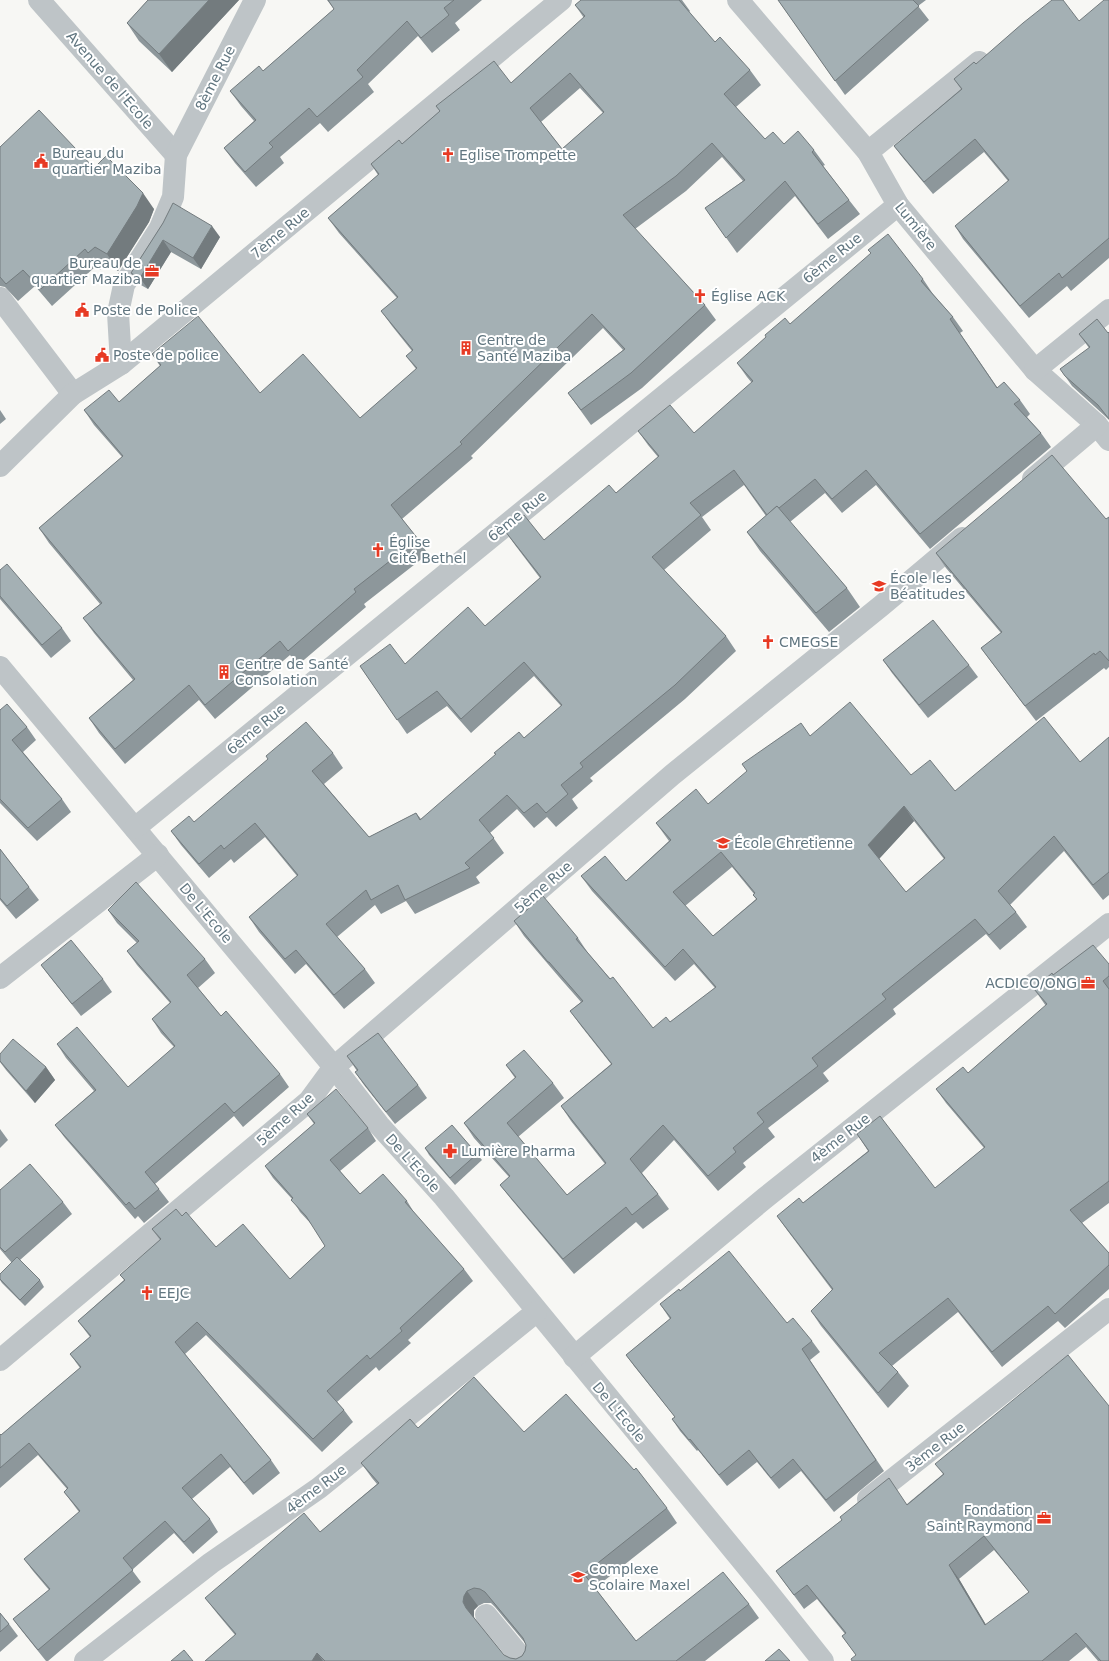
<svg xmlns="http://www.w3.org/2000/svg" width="1109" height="1661" viewBox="0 0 1109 1661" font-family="'DejaVu Sans',sans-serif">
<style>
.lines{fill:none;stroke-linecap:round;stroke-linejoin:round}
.minor{stroke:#bec4c7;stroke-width:22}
.wall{fill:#8d979b;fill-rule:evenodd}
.shaded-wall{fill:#737b7e}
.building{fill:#a4b0b4;stroke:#737b7e;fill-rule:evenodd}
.labels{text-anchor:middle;stroke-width:4;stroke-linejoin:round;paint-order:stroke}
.street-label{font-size:14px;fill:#617680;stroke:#fff}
.poi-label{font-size:14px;fill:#617680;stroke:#fff;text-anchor:start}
</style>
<rect width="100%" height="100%" fill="#f7f7f4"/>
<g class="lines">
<g class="minor">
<path d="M39,0L176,155"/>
<path d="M738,0L868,152L898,205L1035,370L1097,425L1109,440"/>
<path d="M868,152L979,62"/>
<path d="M0,298L73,394"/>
<path d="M121,364L118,313L124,285L160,228L173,197L176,155L255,0"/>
<path d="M1035,370L1109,310"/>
<path d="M0,466L73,394L121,364L561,0"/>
<path d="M1033,479L1097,425"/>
<path d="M0,667L334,1067L379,1125L444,1197L763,1586L823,1661"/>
<path d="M135,828L898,205"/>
<path d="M0,978L158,855"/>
<path d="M574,1357L765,1198L1109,924"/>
<path d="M0,1360L309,1101L334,1067L672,775L881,606L962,538"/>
<path d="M868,1499L1109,1309"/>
<path d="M486,1615L524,1661"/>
<path d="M85,1661L211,1563L319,1488L536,1312"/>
</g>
</g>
<g class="wall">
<path d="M148,0H239L172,72L139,41L127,23Z"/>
<path d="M327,0H482L455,23L460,30L432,53L418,36L368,84L374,92L328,132L320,123L280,157L284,163L256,187L235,163L224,148L254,121L241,106L230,91L263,71L334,9Z"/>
<path d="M581,0H682L690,11L689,12L715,42L750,70L761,85L736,107L765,139L784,144L814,150L825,165L823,166L849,200L860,214L828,239L795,196L737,253L705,208L743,181L722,157L686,191L635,229L705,305L716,320L642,388L591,425L568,393L623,350L603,328L471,456L473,458L402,519L418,539L428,554L364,604L366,607L298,665L290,655L215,719L199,700L125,764L99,733L89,718L133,680L94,633L83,618L100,604L49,543L39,528L122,457L94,425L84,410L119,402L160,366L152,354L260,393L360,418L416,369L406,356L412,351L392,326L381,311L397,298L339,233L328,218L378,175L371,164L402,144L440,111L436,106L511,83L584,18L575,5ZM580,88L603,113L562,149L541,122Z"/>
<path d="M778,0H926L918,6L929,20L845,95Z"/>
<path d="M1109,0V258L1071,291L1067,286L1029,318L963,239L955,226L1008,181L984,152L933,194L903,158L894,146L961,89L954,79L976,64L1079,21Z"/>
<path d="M0,147L94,168L154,209L149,222L118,271L107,263L100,270L96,266L52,306L35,286L18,301L5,287L0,286Z"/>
<path d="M163,223L220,237L201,269L171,252L148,289L139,284L131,273Z"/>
<path d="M923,279L933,294L953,317L963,331L960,333L997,387L1020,400L1030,414L1027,417L1041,433L1051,447L930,549L876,485L842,513L825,493L790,522L847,588L860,607L829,632L760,551L747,532L766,516L744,485L702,517L711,530L664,570L726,636L736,651L685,699L590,778L593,781L572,799L578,808L556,827L547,817L534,828L517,809L490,833L504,853L476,877L480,883L415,914L406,901L381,914L375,905L337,937L365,969L375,983L344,1009L306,964L295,974L259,932L249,917L297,876L265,837L234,863L231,859L209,878L181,845L171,831L194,822L333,753L343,768L324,784L369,837L416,813L421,819L524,738L561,706L534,676L471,733L447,706L407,734L360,666L405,664L485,626L540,578L515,545L505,531L544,540L616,493L658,457L648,445L638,431L694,433L752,383L747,377L737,363L790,324Z"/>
<path d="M1109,332V420L1105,416L1072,386L1060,369L1089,348L1079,334L1108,333Z"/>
<path d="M0,410L6,419L0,424Z"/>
<path d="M1109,517V667L1106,670L1104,668L1036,721L992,663L981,648L1001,633L946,568L936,553L1106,519Z"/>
<path d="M0,570L62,628L71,641L51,658L0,599Z"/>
<path d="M883,660L969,665L978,677L928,718L892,673Z"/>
<path d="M0,710L27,727L36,740L23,752L62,799L71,812L37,841L0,803Z"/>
<path d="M810,736L911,775L955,791L1080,762L1109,737V895L1103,900L1064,851L1010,905L1016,912L1027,927L1000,950L986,934L893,1009L896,1014L823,1073L829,1081L768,1128L775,1137L743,1163L746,1167L718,1191L674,1140L642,1173L658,1194L669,1209L643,1229L636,1222L574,1274L511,1199L500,1185L509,1177L474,1138L464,1123L515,1078L506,1065L553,1083L564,1098L518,1137L567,1195L605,1164L571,1121L561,1106L611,1064L581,1026L570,1011L581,1002L559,977L524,936L514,921L578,938L588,953L653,1028L670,1022L715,988L694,964L675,981L592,891L581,876L626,881L669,841L656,823L708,804ZM914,821L944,859L906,892L879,859ZM732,867L754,894L753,895L756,899L713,936L685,906Z"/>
<path d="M0,849L29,887L39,900L16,919L0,900Z"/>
<path d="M108,910L205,959L215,973L198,988L221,1016L280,1074L289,1087L243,1127L234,1116L155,1184L169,1202L144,1223L138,1216L135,1219L65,1138L55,1125L94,1091L66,1058L57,1044L128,1087L174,1047L161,1033L152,1019L170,1003L137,965L127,951L137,943L117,923Z"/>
<path d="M1109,964V1203L1082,1223L1109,1253V1289L1065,1328L1058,1321L1002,1367L958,1312L892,1366L898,1372L909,1386L888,1408L821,1326L811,1311L832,1290L787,1230L777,1216L803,1203L868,1151L857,1134L935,1188L984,1148L946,1103L936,1089L968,1073L1046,1006L1034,989L1053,975Z"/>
<path d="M41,965L103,979L112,992L81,1016L50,977Z"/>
<path d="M0,1054L46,1067L55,1080L35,1103L6,1070L0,1062Z"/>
<path d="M347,1056L418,1085L427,1098L395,1124L364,1085L355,1072L357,1071Z"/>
<path d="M307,1114L368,1128L376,1141L340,1171L360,1194L407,1201L415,1214L464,1269L473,1281L408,1340L411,1343L379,1371L376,1367L337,1402L344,1410L353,1422L322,1452L206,1335L185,1354L271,1460L280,1473L253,1495L230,1467L192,1499L210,1519L218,1532L193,1554L174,1533L132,1570L141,1582L48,1661H46L22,1631L13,1619L49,1590L33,1571L24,1559L79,1512L64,1492L67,1489L38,1455L0,1488V1434L1,1435L80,1368L70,1354L90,1337L78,1321L124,1280L120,1275L160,1240L152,1229L182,1216L216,1247L290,1279L325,1246L313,1226L300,1212L292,1199L273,1178L265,1166L314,1124Z"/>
<path d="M0,1129L8,1140L0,1148Z"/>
<path d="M425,1148L477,1154L482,1160L455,1185L429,1155Z"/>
<path d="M0,1190L63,1202L72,1214L20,1260L40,1280L44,1287L25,1306L2,1283L0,1280V1274L12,1263L0,1249Z"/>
<path d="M680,1291L787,1323L812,1341L820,1352L810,1360L884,1471L834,1512L801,1471L779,1489L757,1462L727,1486L698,1450L697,1451L680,1431L672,1419L675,1417L634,1366L626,1355L670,1319L660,1304Z"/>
<path d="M418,1428L524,1432L667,1508L677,1523L595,1588L636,1641L749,1604L759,1618L705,1661H205L235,1635L216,1612L205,1598L320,1532L377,1484L372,1478L361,1463ZM484,1603H491L495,1607L525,1643L526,1645L525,1651L522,1656L516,1659L510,1658L504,1655L474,1618V1610L478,1606Z"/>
<path d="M935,1464L1109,1661H1098L1086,1647L1069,1661H852L856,1655L842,1636L845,1634L817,1599L804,1609L776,1571L842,1520L907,1504L943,1474ZM994,1550L1029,1592L986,1625L959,1579Z"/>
<path d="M0,1613L9,1624L18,1636L0,1652Z"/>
</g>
<g class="shaded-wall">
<path d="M209,0H239L172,72L159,54Z"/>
<path d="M143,193L154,209L149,222L118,271L107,254Z"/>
<path d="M212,226L220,237L201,269L193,258Z"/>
<path d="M163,240L171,252L148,289L140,278Z"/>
<path d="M904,806L914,821L878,860L868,845Z"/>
<path d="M46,1067L55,1080L35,1103L26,1091Z"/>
<path d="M949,1565L959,1579L995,1640L985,1625Z"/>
<path d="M467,1591L478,1606L474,1610V1617L476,1623L466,1608L463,1602L464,1596Z"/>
<path d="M317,1653L323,1661H312Z"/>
</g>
<g class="building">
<path d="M148,0H209L159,54L127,23Z"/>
<path d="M328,0H454L444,8L449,15L421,38L407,21L357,70L363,77L317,117L309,108L269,143L273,147L245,172L224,148L256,120L230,91L259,66L263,71L334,9Z"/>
<path d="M581,0H679L715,42L720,37L750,70L724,94L765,139L773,132L784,144L798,131L814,150L812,152L849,200L818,224L785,181L726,238L705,208L745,180L712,143L676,176L623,215L705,305L631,373L581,410L568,393L625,349L592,314L460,442L462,444L391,505L418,539L354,589L356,592L288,651L280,641L205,705L189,685L115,749L89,718L135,679L83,618L102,603L39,528L123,456L84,410L109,390L119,402L161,365L152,354L198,316L260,393L303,354L360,418L417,368L406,356L413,350L381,311L398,297L328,218L379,174L371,164L399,140L402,144L440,111L436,106L494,61L511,83L585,16L575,5ZM570,73L604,112L562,149L530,108Z"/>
<path d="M778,0H913L919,6L835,81Z"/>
<path d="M1052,0H1063L1079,21L1104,0H1109V238L1062,278L1059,273L1020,306L955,226L1009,180L975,139L924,182L894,146L962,89L954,79L974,62L976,64L1023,23Z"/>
<path d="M39,110L94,168L106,156L143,193L137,206L107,254L95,247L88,253L85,249L41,289L23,270L6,284L0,277V147Z"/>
<path d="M173,203L212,226L193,258L163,240L140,278L131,273L163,223Z"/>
<path d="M888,234L923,279L921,281L953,317L950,319L997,388L1004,382L1020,400L1014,404L1041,433L920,534L866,470L832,499L815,479L779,508L777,506L767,515L734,470L690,503L701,515L652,557L726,636L675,685L580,763L583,767L561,785L568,794L546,813L537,803L524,813L507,795L479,820L494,838L465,863L470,868L405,900L398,885L371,900L366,890L326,924L365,969L334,995L296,950L285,959L249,917L298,875L255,823L224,849L221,845L199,864L171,831L189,816L194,822L268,759L266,756L306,722L333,753L312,771L369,837L416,813L420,820L496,754L494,753L519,732L524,738L562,705L524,662L461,719L437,691L397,720L360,666L390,644L405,664L468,607L485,626L541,577L505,531L524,515L544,540L609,485L616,493L659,456L638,431L670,405L694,433L753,381L737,363L766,337L765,335L785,318L790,324L871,253L868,250Z"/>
<path d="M1097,319L1108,333L1109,332V419L1098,405L1065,376L1060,369L1090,347L1079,334Z"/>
<path d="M1052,455L1106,519L1109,517V661L1100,651L1095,655L1094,653L1025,706L981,648L1002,632L936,553Z"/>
<path d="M777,506L847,588L816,613L747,532Z"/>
<path d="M7,564L62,628L42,645L0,596V570Z"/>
<path d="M933,620L969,665L919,705L883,660Z"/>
<path d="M850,702L911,775L930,760L955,791L1044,717L1080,762L1109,737V872L1093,885L1054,836L998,891L1016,912L989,935L975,919L882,994L886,999L812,1058L818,1066L757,1113L764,1122L733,1148L736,1152L708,1176L663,1125L630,1159L658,1194L632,1215L626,1207L563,1259L500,1185L510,1176L464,1123L516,1077L506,1065L524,1050L553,1083L507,1123L567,1195L606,1163L561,1106L612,1064L570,1011L583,1001L549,962H548L514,921L543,896L578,938L576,939L610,979L613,977L653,1028L666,1017L670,1022L716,987L683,949L665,967L581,876L605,856L626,881L671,840L656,823L696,789L708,804L747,771L742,764L801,723L810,736ZM904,806L945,858L906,892L868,845ZM721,852L755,893L753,895L757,899L713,936L673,892Z"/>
<path d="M7,704L27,727L12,740L62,799L28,828L0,799V710Z"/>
<path d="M0,849L29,887L7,906L0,898Z"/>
<path d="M136,882L205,959L187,975L221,1016L226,1011L280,1074L234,1113L225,1103L145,1172L159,1189L135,1209L129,1202L126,1205L55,1125L96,1090L57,1044L77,1027L128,1087L175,1046L152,1019L171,1002L127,951L139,941L108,910Z"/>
<path d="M71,940L103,979L72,1004L41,965Z"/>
<path d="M1093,945L1109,964V976L1103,981L1109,989V1181L1070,1210L1109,1253V1265L1055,1314L1048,1306L992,1352L948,1298L879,1353L898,1372L878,1393L811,1311L833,1289L777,1216L799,1198L803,1203L869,1151L857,1134L880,1116L935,1188L985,1147L936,1089L963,1067L968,1073L1047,1004L1034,989L1052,973L1053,975Z"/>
<path d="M378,1033L418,1085L386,1112L355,1072L358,1070L347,1056Z"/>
<path d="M13,1039L46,1067L26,1091L0,1061V1054Z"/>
<path d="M336,1089L368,1128L330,1160L360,1194L383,1174L407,1201L405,1202L464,1269L400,1328L402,1331L370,1359L367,1355L327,1391L344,1410L313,1439L197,1322L175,1342L271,1460L244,1483L221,1454L182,1488L210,1519L184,1542L165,1521L123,1558L133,1570L38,1650L13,1619L50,1589L24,1559L80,1511L64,1492L68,1488L29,1443L0,1468V1434L1,1435L81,1367L70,1354L91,1336L78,1321L125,1280L120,1275L161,1239L152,1229L176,1209L182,1216L186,1212L216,1247L243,1224L290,1279L325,1246L306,1216L291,1200L293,1198L265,1166L315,1123L307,1114Z"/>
<path d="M452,1125L477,1154L450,1178L425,1148Z"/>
<path d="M30,1164L63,1202L5,1252L0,1247V1190Z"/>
<path d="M729,1251L787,1323L793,1318L812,1341L802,1349L876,1460L826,1500L793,1459L771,1478L749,1450L719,1475L690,1439L689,1440L672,1419L675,1417L626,1355L671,1318L660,1304L679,1289L680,1291Z"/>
<path d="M17,1257L40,1280L20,1300L0,1279V1274Z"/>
<path d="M1068,1355L1109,1406V1661H1101L1076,1633L1042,1661H852L851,1659L856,1655L842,1636L846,1633L807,1585L794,1595L776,1571L842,1520L840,1517L889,1478L907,1505L944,1474L935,1464ZM984,1536L1029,1592L985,1625L949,1565Z"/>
<path d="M474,1377L524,1432L566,1394L634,1470L636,1468L667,1508L584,1574L636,1641L723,1572L749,1604L676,1661H325L317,1653L312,1661H205L236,1634L205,1598L304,1513L320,1532L379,1483L361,1463L410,1419L418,1428ZM474,1588L480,1589L485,1592L523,1638L526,1645L525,1651L522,1656L516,1659L510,1658L504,1655L466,1608L463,1602L464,1596L467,1591Z"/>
<path d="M0,1613L9,1624L0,1632Z"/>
<path d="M779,1649L790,1661H765Z"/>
<path d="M184,1650L193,1661H171Z"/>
</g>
<defs>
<symbol id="church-bare" viewBox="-9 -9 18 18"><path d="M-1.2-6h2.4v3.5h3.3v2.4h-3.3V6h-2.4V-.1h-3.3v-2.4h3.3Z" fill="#e73a24" stroke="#fff" stroke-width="2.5" paint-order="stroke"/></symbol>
<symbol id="civic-bare" viewBox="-9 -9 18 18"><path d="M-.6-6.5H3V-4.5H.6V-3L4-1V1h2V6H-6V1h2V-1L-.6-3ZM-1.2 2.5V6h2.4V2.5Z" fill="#e73a24" stroke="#fff" stroke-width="2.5" paint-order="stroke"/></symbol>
<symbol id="office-bare" viewBox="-9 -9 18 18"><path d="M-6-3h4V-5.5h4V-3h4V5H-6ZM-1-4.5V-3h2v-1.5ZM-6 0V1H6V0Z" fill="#e73a24" stroke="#fff" stroke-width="2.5" paint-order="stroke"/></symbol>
<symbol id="building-bare" viewBox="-9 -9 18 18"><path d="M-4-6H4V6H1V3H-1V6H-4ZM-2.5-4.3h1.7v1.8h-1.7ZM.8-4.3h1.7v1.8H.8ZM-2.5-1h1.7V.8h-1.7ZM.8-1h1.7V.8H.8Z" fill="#e73a24" stroke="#fff" stroke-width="2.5" paint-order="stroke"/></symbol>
<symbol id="school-bare" viewBox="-9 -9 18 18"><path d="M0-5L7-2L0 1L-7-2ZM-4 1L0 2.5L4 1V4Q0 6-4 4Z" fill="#e73a24" stroke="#fff" stroke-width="2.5" paint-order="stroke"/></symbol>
<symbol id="pharmacy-bare" viewBox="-9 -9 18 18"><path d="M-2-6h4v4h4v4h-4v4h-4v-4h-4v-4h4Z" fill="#e73a24" stroke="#fff" stroke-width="2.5" paint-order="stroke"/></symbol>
</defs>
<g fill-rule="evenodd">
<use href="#church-bare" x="438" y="145" width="20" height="20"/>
<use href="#civic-bare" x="31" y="151" width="20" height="20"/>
<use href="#office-bare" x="142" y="261" width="20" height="20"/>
<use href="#church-bare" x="690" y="286" width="20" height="20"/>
<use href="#civic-bare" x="72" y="300" width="20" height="20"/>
<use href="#building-bare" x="456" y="338" width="20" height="20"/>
<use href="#civic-bare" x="92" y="345" width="20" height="20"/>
<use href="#church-bare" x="368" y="540" width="20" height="20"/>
<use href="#school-bare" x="869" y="576" width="20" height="20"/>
<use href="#church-bare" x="758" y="632" width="20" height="20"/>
<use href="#building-bare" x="214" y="662" width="20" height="20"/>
<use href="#school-bare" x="713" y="833" width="20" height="20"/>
<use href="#office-bare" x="1078" y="973" width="20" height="20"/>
<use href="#pharmacy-bare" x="440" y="1141" width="20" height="20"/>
<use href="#church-bare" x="137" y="1283" width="20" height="20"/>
<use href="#office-bare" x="1034" y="1508" width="20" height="20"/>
<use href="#school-bare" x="568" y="1567" width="20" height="20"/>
</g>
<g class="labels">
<g class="street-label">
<text transform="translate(215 78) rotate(-63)" y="5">8ème Rue</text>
<text transform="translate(110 80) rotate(49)" y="5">Avenue de l'Ecole</text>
<text transform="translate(916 226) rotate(51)" y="5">Lumière</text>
<text transform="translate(280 233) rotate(-40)" y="5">7ème Rue</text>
<text transform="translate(832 258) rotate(-39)" y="5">6ème Rue</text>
<text transform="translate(517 516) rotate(-39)" y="5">6ème Rue</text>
<text transform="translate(256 729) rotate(-39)" y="5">6ème Rue</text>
<text transform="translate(543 887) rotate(-41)" y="5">5ème Rue</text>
<text transform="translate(206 913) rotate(50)" y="5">De L'Ecole</text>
<text transform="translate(285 1119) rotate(-42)" y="5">5ème Rue</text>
<text transform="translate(840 1138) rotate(-38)" y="5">4ème Rue</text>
<text transform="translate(413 1163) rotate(48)" y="5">De L'Ecole</text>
<text transform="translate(619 1412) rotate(50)" y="5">De L'Ecole</text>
<text transform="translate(935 1447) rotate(-38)" y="5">3ème Rue</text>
<text transform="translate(316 1489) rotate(-37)" y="5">4ème Rue</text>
</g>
<g class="poi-label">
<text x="52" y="158">Bureau du<tspan x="52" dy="16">quartier Maziba</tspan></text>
<text x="459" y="160">Eglise Trompette</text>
<text x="141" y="268" text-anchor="end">Bureau de<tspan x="141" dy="16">quartier Maziba</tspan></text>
<text x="711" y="301">Église ACK</text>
<text x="93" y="315">Poste de Police</text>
<text x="477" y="345">Centre de<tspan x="477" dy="16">Santé Maziba</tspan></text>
<text x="113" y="360">Poste de police</text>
<text x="389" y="547">Église<tspan x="389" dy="16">Cité Bethel</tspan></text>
<text x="890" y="583">École les<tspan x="890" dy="16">Béatitudes</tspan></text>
<text x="779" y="647">CMEGSE</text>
<text x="235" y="669">Centre de Santé<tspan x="235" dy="16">Consolation</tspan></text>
<text x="734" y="848">École Chretienne</text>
<text x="1077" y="988" text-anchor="end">ACDICO/ONG</text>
<text x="461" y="1156">Lumière Pharma</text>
<text x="158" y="1298">EEJC</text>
<text x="1033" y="1515" text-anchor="end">Fondation<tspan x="1033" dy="16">Saint Raymond</tspan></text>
<text x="589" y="1574">Complexe<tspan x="589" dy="16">Scolaire Maxel</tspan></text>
</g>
</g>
</svg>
